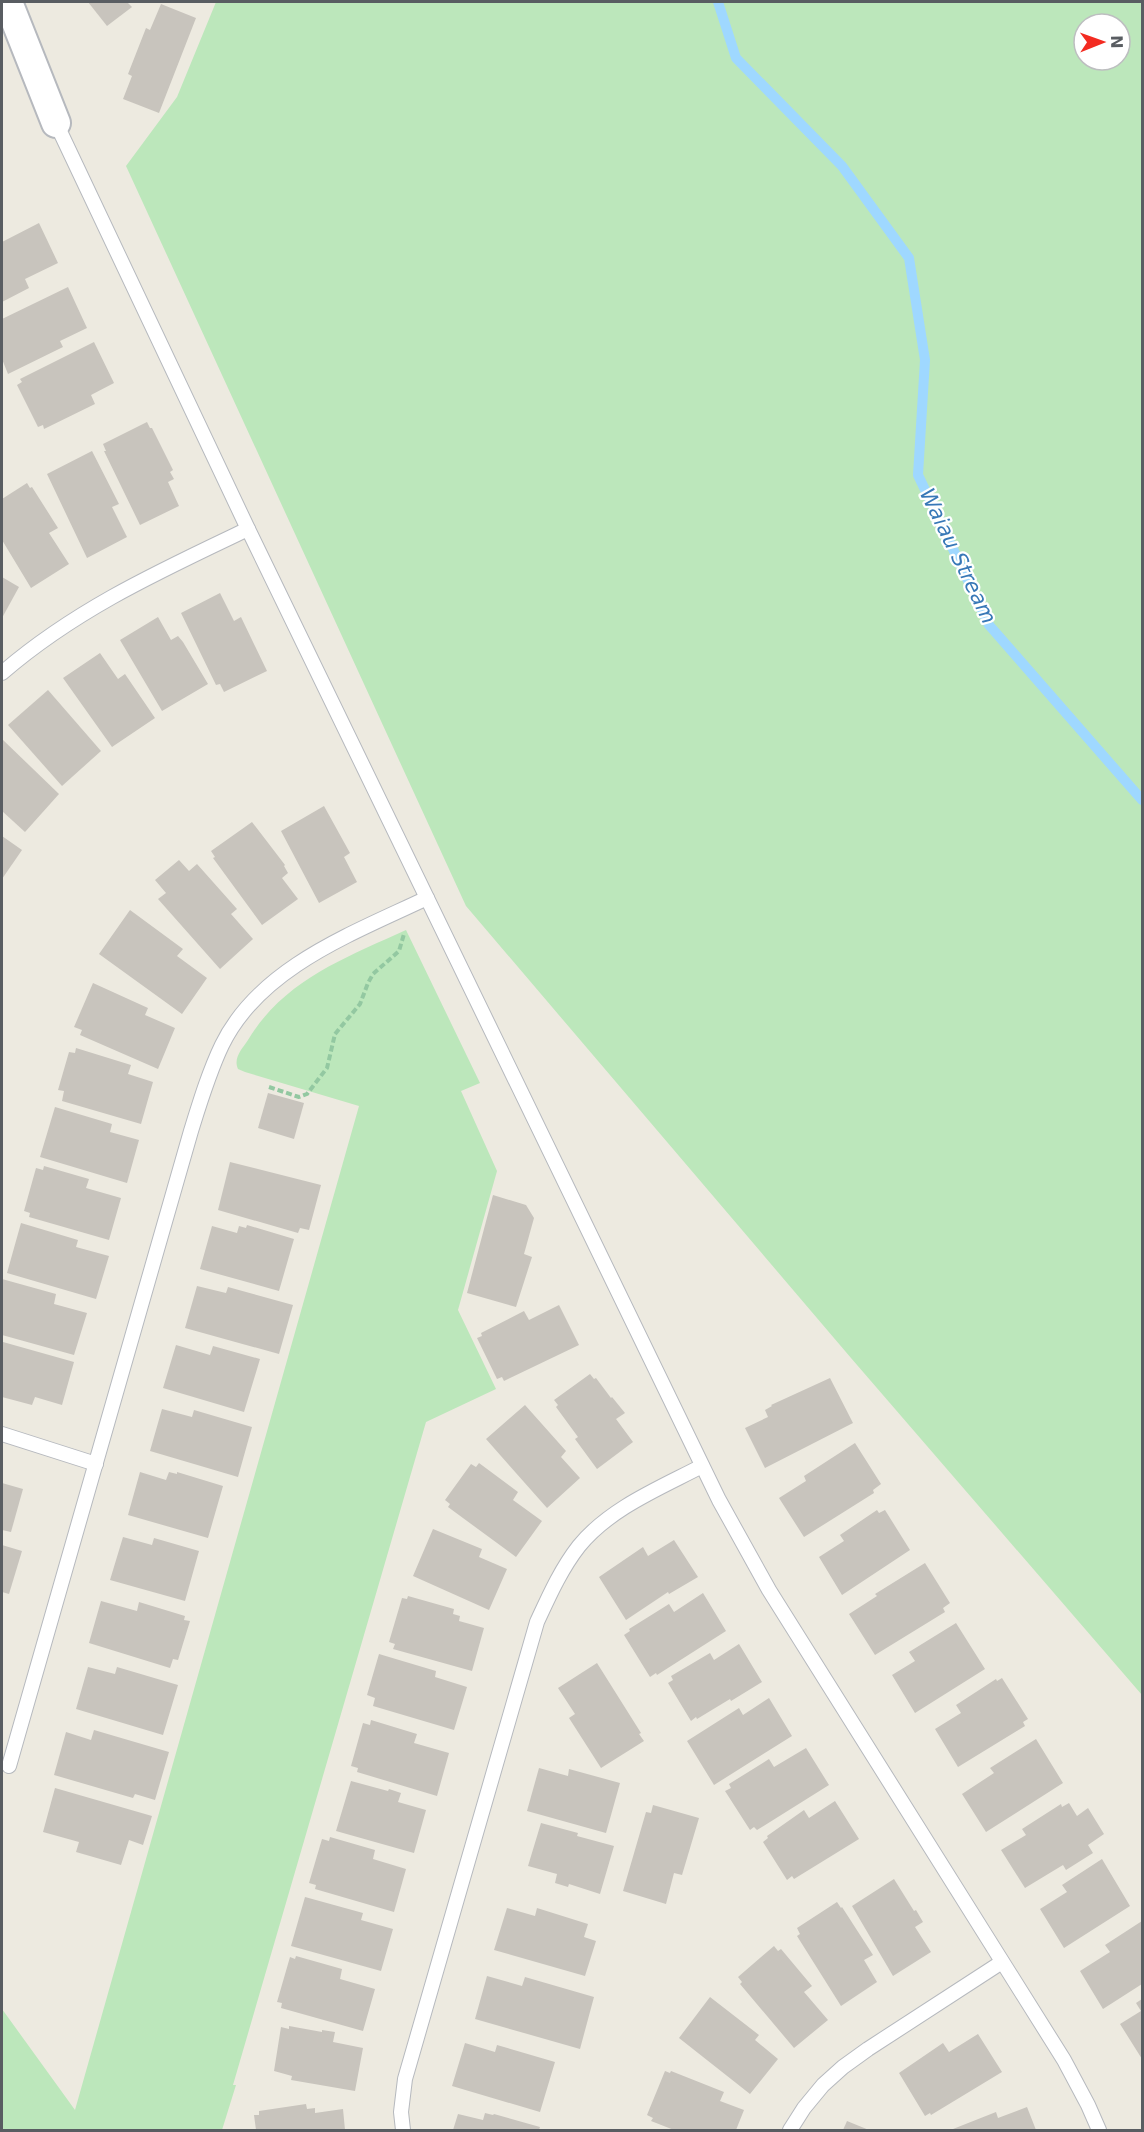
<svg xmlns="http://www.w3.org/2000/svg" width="1144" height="2132" viewBox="0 0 1144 2132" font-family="'DejaVu Sans',sans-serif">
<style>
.green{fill:#bce7bb;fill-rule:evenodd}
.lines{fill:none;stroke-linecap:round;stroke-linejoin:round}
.stream{stroke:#9fd8ff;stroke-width:10}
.building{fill:#c8c4bd}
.lane-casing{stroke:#b6b9be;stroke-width:16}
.street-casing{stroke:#b6b9be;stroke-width:32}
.path{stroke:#93c8a1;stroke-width:4;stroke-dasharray:6 3;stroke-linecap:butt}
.lane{stroke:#fff;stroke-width:14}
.street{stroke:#fff;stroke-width:28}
.labels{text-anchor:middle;stroke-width:4.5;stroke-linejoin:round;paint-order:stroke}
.water-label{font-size:21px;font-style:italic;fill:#3778b7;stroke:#fff}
</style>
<rect width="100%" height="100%" fill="#edeae0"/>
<g class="green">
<path d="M216,2H1142V1695L851,1358L466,906L126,166L177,97ZM1084,24H1120V60H1084Z"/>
<path d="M406,930L480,1083L461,1091L497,1171L458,1310L496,1389L426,1422L233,2085H236L222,2130H2V2009L75,2110L359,1106L245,1072L238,1069C233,1058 242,1049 248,1040C284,980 345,958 406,930Z"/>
</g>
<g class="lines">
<path class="stream" d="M718,2L736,58L842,166L909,258L925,360L918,475L989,625L1142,800"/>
</g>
<g class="building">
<path d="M88,2H127L132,7L107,26Z"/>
<path d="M161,4L196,18L159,113L123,99L132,76L128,74L146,28L150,30Z"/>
<path d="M39,223L58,263L25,279L29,288L2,302V242Z"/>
<path d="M68,287L87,328L60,341L63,347L8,374L2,359V319Z"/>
<path d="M94,342L114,383L91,395L95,404L44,429L43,425L38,427L17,385L22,382L20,379Z"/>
<path d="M147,422L150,428H152L173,470L170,472L174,479L168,482L179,506L140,525L104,451H106L103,444Z"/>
<path d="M92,451L119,504L112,507L127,537L87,558L47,474Z"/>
<path d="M27,483L30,488L32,487L58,528L49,533L69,564L31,588L2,540V499Z"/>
<path d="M2,577L19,587L2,618Z"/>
<path d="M220,593L234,621L241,617L267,671L224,692L220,684L216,685L181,613Z"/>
<path d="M158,617L171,640L178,636L183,642L208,684L162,711L120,640Z"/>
<path d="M100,653L118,679L125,674L155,718L112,747L63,678Z"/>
<path d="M48,690L101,751L62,786L8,725Z"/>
<path d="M2,739L59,794L25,832L2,811Z"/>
<path d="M324,806L350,853L344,857L357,882L319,903L281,831Z"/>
<path d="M252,822L285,865L284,866L288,873L282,878L298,899L262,925L213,858L215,857L211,851Z"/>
<path d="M2,836L22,850L2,879Z"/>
<path d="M179,860L189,871L197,864L237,909L231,914L253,939L220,969L158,899L166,893L155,880Z"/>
<path d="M130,910L183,949L177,956L207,978L182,1014L99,954Z"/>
<path d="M93,983L148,1008L145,1015L175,1028L158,1069L80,1035L82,1030L74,1027Z"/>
<path d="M76,1048L131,1065L128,1074L153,1082L141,1124L62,1101L64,1091L58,1090L69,1052L75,1053Z"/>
<path d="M268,1093L304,1103L294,1139L258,1128Z"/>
<path d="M55,1107L112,1124L110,1132L139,1140L127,1183L40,1157Z"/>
<path d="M230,1162L321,1185L309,1230L300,1228L298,1233L218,1210Z"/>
<path d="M44,1166L89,1179L86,1188L121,1198L109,1240L29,1217L30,1213L24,1211L36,1168L43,1170Z"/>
<path d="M493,1195L526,1205L534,1218L524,1254L532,1257L516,1307L467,1293Z"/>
<path d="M21,1223L78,1240L76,1247L109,1256L96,1299L7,1273Z"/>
<path d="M247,1225L294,1239L279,1291L200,1269L212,1226L237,1233L239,1226L246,1228Z"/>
<path d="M2,1279L56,1294L54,1304L87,1313L74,1355L2,1335Z"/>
<path d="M197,1286L226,1293L228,1287L293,1305L279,1354L185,1328Z"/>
<path d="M559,1305L579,1345L504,1381L502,1377L497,1379L477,1338L482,1336L481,1333L524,1311L529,1320Z"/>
<path d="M3,1342L74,1362L62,1405L35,1397L32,1405L2,1397Z"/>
<path d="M176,1345L210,1355L213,1346L260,1359L244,1412L163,1388Z"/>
<path d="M590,1374L594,1379L596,1378L611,1398L612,1397L625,1413L616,1419L633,1442L597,1469L575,1439L578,1437L556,1407L558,1405L554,1400Z"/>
<path d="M830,1378L853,1423L765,1468L745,1428L768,1417L765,1410L772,1406L771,1405Z"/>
<path d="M525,1405L566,1451L561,1457L580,1478L547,1508L486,1439Z"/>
<path d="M162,1409L192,1417L194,1410L252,1427L238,1477L150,1451Z"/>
<path d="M855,1443L881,1484L873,1490L874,1493L804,1537L779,1498L806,1481L804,1476Z"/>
<path d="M479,1463L518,1492L513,1500L542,1521L516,1557L448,1507L450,1504L445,1500L471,1464L476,1467Z"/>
<path d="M140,1472L166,1480L169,1472L177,1474V1472L223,1486L208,1538L128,1515Z"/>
<path d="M2,1483L23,1489L11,1532L2,1530Z"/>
<path d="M877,1510L879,1513L885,1510L910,1550L842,1595L819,1557L844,1541L840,1535Z"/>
<path d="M433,1529L482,1549L479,1557L507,1569L489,1610L413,1576Z"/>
<path d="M123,1537L152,1545L154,1538L199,1551L185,1601L110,1580Z"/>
<path d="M674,1540L698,1577L669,1594L668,1592L626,1620L599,1577L643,1547L648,1556Z"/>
<path d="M2,1545L22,1551L9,1594L2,1592Z"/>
<path d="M925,1563L950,1603L943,1608L945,1612L875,1655L849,1614L877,1596L875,1594Z"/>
<path d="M703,1593L726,1631L657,1675L656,1673L650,1677L624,1635L630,1631L629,1629L669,1604L674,1612Z"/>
<path d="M408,1596L454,1609L453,1614L460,1616L459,1621L484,1628L472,1671L393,1649L395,1644L389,1642L402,1598L407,1599Z"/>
<path d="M101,1601L137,1611L139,1602L185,1616L184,1620L190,1621L178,1660L173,1659L170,1668L89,1643Z"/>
<path d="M956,1623L985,1669L915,1713L892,1675L915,1661L909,1652Z"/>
<path d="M739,1644L762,1682L731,1701L730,1699L697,1719L696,1717L691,1721L668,1683L673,1680L671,1676L710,1653L714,1660Z"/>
<path d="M379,1654L436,1671L435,1677L467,1687L454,1730L373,1706L375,1698L367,1695Z"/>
<path d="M597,1663L641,1733L639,1734L644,1741L601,1768L569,1718L575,1714L558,1688Z"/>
<path d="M88,1667L115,1674L117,1667L178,1685L163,1735L76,1709Z"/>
<path d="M1002,1678L1028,1719L1023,1722L1025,1726L958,1767L935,1729L961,1713L956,1705L996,1679L997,1681Z"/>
<path d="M769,1698L792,1736L714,1785L687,1741L739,1708L743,1715Z"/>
<path d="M371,1720L417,1734L414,1743L449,1753L437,1796L357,1772L358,1768L351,1766L363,1723L370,1725Z"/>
<path d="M94,1730L169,1752L155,1800L135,1794L133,1798L54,1775L66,1732L91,1740Z"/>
<path d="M1036,1739L1063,1783L986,1832L962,1794L994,1773L990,1768Z"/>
<path d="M806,1748L829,1785L757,1830L754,1827L750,1830L725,1791L731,1788L729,1784L769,1759L774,1767Z"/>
<path d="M539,1768L568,1776L569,1769L620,1783L606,1833L527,1811Z"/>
<path d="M351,1781L388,1791L389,1789L401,1793L398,1802L426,1810L414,1853L336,1831Z"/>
<path d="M55,1788L152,1816L143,1845L129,1840L121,1865L76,1852L79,1842L43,1832Z"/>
<path d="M835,1801L859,1839L794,1879L792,1876L787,1880L763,1842L768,1838L767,1836L804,1810L809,1818Z"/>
<path d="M1069,1803L1077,1816L1088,1808L1104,1834L1088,1845L1093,1853L1066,1870L1063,1865L1025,1888L1001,1850L1026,1835L1022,1829L1061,1804L1062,1807Z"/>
<path d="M653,1805L699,1818L682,1875L674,1873L666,1904L623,1891L646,1812L651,1813Z"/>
<path d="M541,1823L578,1833L577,1836L614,1846L600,1894L569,1884L568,1887L555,1883L557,1874L528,1866Z"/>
<path d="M330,1837L375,1850L373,1859L406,1869L394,1912L315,1889L316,1885L309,1883L322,1839L329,1841Z"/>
<path d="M1102,1859L1130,1906L1064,1948L1040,1909L1067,1892L1062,1885Z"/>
<path d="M894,1879L914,1911L916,1910L923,1922L915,1927L931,1952L893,1976L852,1906Z"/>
<path d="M305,1897L363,1913L361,1920L393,1929L381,1971L291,1946Z"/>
<path d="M837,1902L841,1908L842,1907L873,1955L864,1960L877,1982L841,2006L797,1936L800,1934L797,1928Z"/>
<path d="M507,1908L535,1916L537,1908L588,1924L584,1937L596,1941L585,1976L494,1950Z"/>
<path d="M1142,1921V1984L1103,2009L1080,1971L1110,1952L1105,1945Z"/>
<path d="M774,1946L778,1951L781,1949L812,1986L804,1992L828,2020L794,2048L740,1984L742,1982L738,1977Z"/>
<path d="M296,1956L342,1969L340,1979L375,1989L363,2031L281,2008L282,2003L277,2002L290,1957L295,1959Z"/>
<path d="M487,1976L522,1986L525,1977L594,1997L580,2049L475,2019Z"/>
<path d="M710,1997L759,2035L755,2040L778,2059L750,2094L679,2038Z"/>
<path d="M1142,1999V2059L1120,2024L1141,2011L1136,2003Z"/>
<path d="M289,2026L322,2032V2030L335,2032L333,2042L363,2048L355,2091L291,2080L292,2076L274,2071L281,2027L289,2029Z"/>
<path d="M978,2034L1002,2072L931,2115L930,2113L925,2116L899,2073L943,2043L949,2052Z"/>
<path d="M465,2043L495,2052L497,2045L555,2062L540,2112L452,2086Z"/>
<path d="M665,2071L670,2073L671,2071L724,2092L720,2101L744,2110L736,2130H674L651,2121L653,2118L647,2115Z"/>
<path d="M306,2104L307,2109L315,2108V2113L343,2109L345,2130H256L254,2115H259V2111Z"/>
<path d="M1027,2107L1036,2130H953V2129L996,2112L998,2118Z"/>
<path d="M485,2113L493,2115L494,2114L540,2127L539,2130H453L458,2114L483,2120Z"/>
<path d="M847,2121L869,2130H843Z"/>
</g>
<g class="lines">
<defs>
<g id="lane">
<path d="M56,123L248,529L719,1500L769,1590L1064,2060L1088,2105L1099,2130"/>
<path d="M2,673C76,609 160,571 248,529"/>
<path d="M2,1434L96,1464"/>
<path d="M9,1766L191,1131C200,1102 209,1072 222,1045C260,967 354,933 427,898"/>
<path d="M403,2130L401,2112L405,2079L537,1622C549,1596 561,1569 579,1546C610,1508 660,1488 702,1466"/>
<path d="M790,2130L804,2108L823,2085L843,2067L868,2049L1002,1962"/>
</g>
<path id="street" d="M8,2L56,123"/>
</defs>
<use href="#lane" class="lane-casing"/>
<use href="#street" class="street-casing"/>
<path class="path" d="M269,1087L299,1097L307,1094L327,1068L335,1034L360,1004L368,983L373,974L399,951L404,934"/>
<use href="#lane" class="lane"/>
<use href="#street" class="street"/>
</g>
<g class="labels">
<g class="water-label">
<text transform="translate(958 556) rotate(64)" y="7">Waiau Stream</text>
</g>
</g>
<rect width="1144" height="2132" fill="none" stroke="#595d62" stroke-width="6"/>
<g transform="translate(1102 42) rotate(89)"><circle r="28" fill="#ffffff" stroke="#bdbec0" stroke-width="1.5"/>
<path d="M0-4.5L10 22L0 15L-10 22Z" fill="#f32b21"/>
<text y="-9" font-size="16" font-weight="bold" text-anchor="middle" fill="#595d62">N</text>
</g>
</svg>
